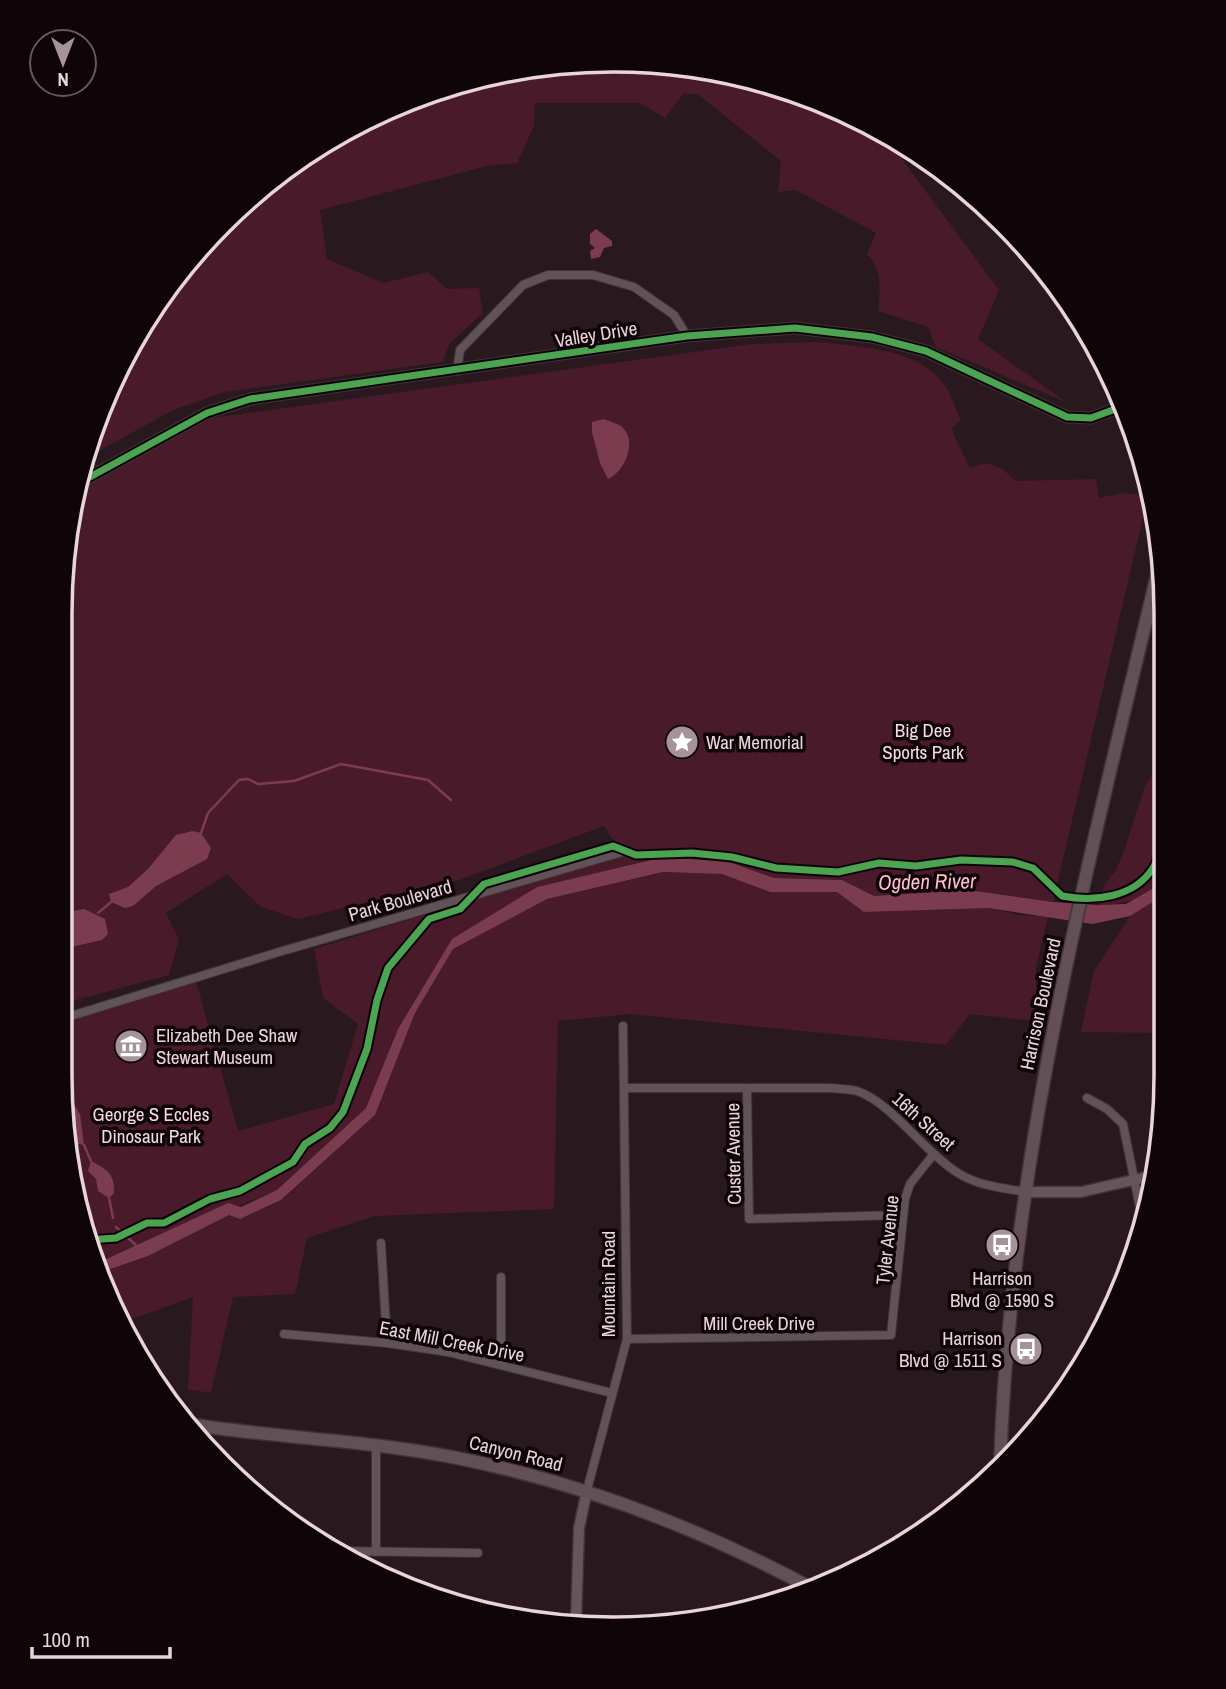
<svg xmlns="http://www.w3.org/2000/svg" width="1226" height="1689" viewBox="0 0 1226 1689" font-family="'Archivo Narrow',sans-serif">
<style>
.green{fill:#491a29}
.water{fill:#7c3c50}
.lines{fill:none;stroke-linecap:round;stroke-linejoin:round}
.stream{stroke:#7c3c50;stroke-width:2.5}
.street-casing{stroke:#3f3336;stroke-width:10}
.secondary-casing{stroke:#3f3336;stroke-width:13}
.primary-casing{stroke:#3f3336;stroke-width:15}
.street{stroke:#605256;stroke-width:8}
.secondary{stroke:#66555a;stroke-width:10}
.primary{stroke:#635055;stroke-width:12}
.cycleway-casing{stroke:#0f0407;stroke-width:11}
.cycleway{stroke:#4ca352;stroke-width:7}
.labels{text-anchor:middle;stroke-width:7;stroke-linejoin:round;paint-order:stroke}
.street-label{font-size:19px;fill:#e9d5d9;stroke:#0f0407}
.park-label{font-size:19px;fill:#f2dce1;stroke:#0f0407}
.poi-label{font-size:19px;fill:#e9d5d9;stroke:#0f0407;text-anchor:start}
.water-label{font-size:21px;font-style:italic;fill:#fdbece;stroke:#0f0407}
.rim{fill:none;stroke:#e9d5d9;stroke-width:3.5}
</style>
<rect width="100%" height="100%" fill="#29191e"/>
<g class="green">
<path d="M650,61L757,78L858,117L881,131L999,290L978,339L1066,402L936,347L928,327L878,311C880,291 883,269 867,254L876,233L796,190L778,192L781,161L699,95L684,93L665,118L640,103H534V126L517,163L487,166L320,210L327,259L383,283L428,272L447,289L479,288L483,313L449,344L443,362L225,392L173,410L88,457L134,336L248,197L337,133L435,89L541,64Z"/>
<path d="M819,342C861,347 924,348 948,390C953,400 956,411 961,420L951,429L970,468C989,459 1002,466 1015,481L1096,479L1099,498L1123,493L1148,496L1053,902L968,890L874,896L842,880L774,878L729,862L664,857L537,887L452,939L398,1029L366,1108L277,1190L98,1263L78,1220L60,1076L61,1021L196,981L238,1131L334,1104L358,1024L323,998L314,949L622,854L604,826L459,880L298,919L261,907L227,874L166,913L179,939L169,975L61,1004L70,505L76,490L145,450L212,418L752,344Z"/>
<path d="M1163,758C1163,778 1169,859 1164,873C1154,900 1121,905 1098,905L1105,884L1116,870L1124,851L1145,786Z"/>
<path d="M664,872L722,874L770,892H837L864,912L988,908L1019,915L1048,916L1036,968V1021L970,1014L946,1045L630,1014L558,1021L554,1209L375,1216L307,1238L295,1294L233,1297L211,1393L188,1389L193,1297L135,1318L122,1317L102,1272L148,1256L229,1215L240,1219L282,1200L375,1115L415,1013L453,949L547,899Z"/>
<path d="M1164,895L1165,1033L1081,1032L1094,971L1130,916Z"/>
</g>
<g class="water">
<path d="M596,229L612,241V246L604,248L600,257L591,259L590,251L595,248L590,244V234Z"/>
<path d="M604,419C609,421 616,423 621,426C638,439 626,471 608,479L600,463L592,432V422Z"/>
<path d="M193,831L201,833L211,848L207,859L156,886L133,906L125,908L111,902L109,894L128,887L148,869L176,835Z"/>
<path d="M664,857L729,862L774,878L842,880L874,896L968,890L1053,902L1098,905L1126,904L1152,889L1164,873V895L1130,916L1092,924L988,908L864,912L837,892H770L722,874L663,872L547,899L453,949L415,1013L375,1115L281,1200L240,1219L229,1215L148,1256L102,1272L98,1263L228,1203L241,1207L277,1190L366,1108L398,1029L452,939L537,887Z"/>
<path d="M84,909L105,919L108,934L102,940L62,949V920L73,911Z"/>
<path d="M61,1085L80,1114L84,1145L68,1142L67,1129L73,1124L64,1112Z"/>
<path d="M91,1161C107,1169 115,1174 114,1193L109,1198L98,1191L96,1179L88,1171Z"/>
</g>
<g class="lines">
<g class="stream">
<path d="M201,833L208,813L239,780L248,779L258,784L294,781L341,764L428,780L451,800"/>
<path d="M98,913L111,902"/>
<path d="M84,1145L91,1161"/>
<path d="M109,1198L113,1218"/>
<path d="M116,1227L139,1248"/>
</g>
<defs>
<g id="street">
<path d="M457,371L460,350L523,285L548,275H593L634,287L674,315L687,336"/>
<path d="M61,1019L279,952L626,851"/>
<path d="M624,1088H830C839,1089 849,1089 857,1091C891,1102 925,1153 958,1173C978,1186 1003,1188 1026,1192"/>
<path d="M747,1088L749,1219L903,1215"/>
<path d="M1087,1098L1107,1109L1123,1124L1144,1228"/>
<path d="M381,1243L387,1343"/>
<path d="M501,1277V1364"/>
<path d="M1100,1317H1111"/>
<path d="M284,1334L387,1343L448,1352L612,1393"/>
<path d="M627,1339L891,1335L905,1199L910,1184L933,1155"/>
<path d="M376,1445V1552"/>
<path d="M587,1490L627,1339L623,1026"/>
<path d="M337,1551L478,1553"/>
</g>
<g id="secondary">
<path d="M79,483L207,413L250,399L687,336L795,328L872,337L926,351L1067,417L1091,418L1121,407"/>
<path d="M1026,1192H1081L1155,1175"/>
<path d="M576,1621L579,1528L587,1490"/>
</g>
<g id="primary">
<path d="M188,1424C276,1438 365,1440 452,1457C580,1482 700,1528 815,1590"/>
<path d="M1000,1469C1009,1159 1091,854 1162,554"/>
</g>
</defs>
<use href="#street" class="street-casing"/>
<use href="#secondary" class="secondary-casing"/>
<use href="#primary" class="primary-casing"/>
<use href="#street" class="street"/>
<use href="#secondary" class="secondary"/>
<use href="#primary" class="primary"/>
<defs>
<g id="cycleway">
<path d="M79,483L207,413L250,399L687,336L795,328L872,337L926,351L1067,417L1091,418L1121,407"/>
<path d="M88,1240L116,1238L147,1223H164L210,1199L240,1191L293,1162L305,1144L330,1128L343,1112L367,1049L377,1000L388,968L429,919L460,909L484,884L613,846L636,855L692,853L732,857L776,868L838,872L879,863L916,866L961,860L1013,862L1033,868L1062,896C1094,902 1134,898 1153,868C1163,852 1162,830 1163,813"/>
</g>
</defs>
<use href="#cycleway" class="cycleway-casing"/>
<use href="#cycleway" class="cycleway"/>
</g>
<defs>
<symbol id="sight-disc" viewBox="-11 -11 22 22"><circle r="9.5" fill="#a69398" stroke="#0f0407"/><path d="M0-6L1.8-2.2L6-1.7L2.9 1.2L3.7 5.4L0 3.3L-3.7 5.4L-2.9 1.2L-6-1.7L-1.8-2.2Z" fill="#fff"/></symbol>
<symbol id="museum-disc" viewBox="-11 -11 22 22"><circle r="9.5" fill="#a69398" stroke="#0f0407"/><path d="M0-6L6-3V-2H-6V-3ZM-5-1h2V3h-2ZM-1-1h2V3h-2ZM3-1h2V3H3ZM-6 4H6V6H-6Z" fill="#fff"/></symbol>
<symbol id="bus-disc" viewBox="-11 -11 22 22"><circle r="9.5" fill="#a69398" stroke="#0f0407"/><path d="M-5-6H5V4H4V6H2V4H-2V6H-4V4H-5ZM-3.5-4V0h7V-4ZM-3.5 1.2v1.5H-2V1.2ZM2 1.2v1.5H3.5V1.2Z" fill="#fff"/></symbol>
</defs>
<g fill-rule="evenodd">
<use href="#sight-disc" x="663" y="723" width="38" height="38"/>
<use href="#museum-disc" x="112" y="1027" width="38" height="38"/>
<use href="#bus-disc" x="983" y="1226" width="38" height="38"/>
<use href="#bus-disc" x="1007" y="1330" width="38" height="38"/>
</g>
<g class="labels">
<g class="street-label">
<text transform="translate(596 334) rotate(-9)" y="7">Valley Drive</text>
<text transform="translate(400 900) rotate(-16)" y="7">Park Boulevard</text>
<text transform="translate(1040 1004) rotate(-78)" y="7">Harrison Boulevard</text>
<text transform="translate(924 1121) rotate(42)" y="7">16th Street</text>
<text transform="translate(733 1154) rotate(-91)" y="7">Custer Avenue</text>
<text transform="translate(887 1240) rotate(-84)" y="7">Tyler Avenue</text>
<text transform="translate(608 1284) rotate(-90)" y="7">Mountain Road</text>
<text x="759" y="1330">Mill Creek Drive</text>
<text transform="translate(452 1341) rotate(11)" y="7">East Mill Creek Drive</text>
<text transform="translate(516 1453) rotate(14)" y="7">Canyon Road</text>
</g>
<g class="park-label">
<text x="923" y="737">Big Dee<tspan x="923" dy="22">Sports Park</tspan></text>
<text x="151" y="1121">George S Eccles<tspan x="151" dy="22">Dinosaur Park</tspan></text>
</g>
<g class="poi-label">
<text x="706" y="749">War Memorial</text>
<text x="156" y="1042">Elizabeth Dee Shaw<tspan x="156" dy="22">Stewart Museum</tspan></text>
<text x="1002" y="1285" text-anchor="middle">Harrison<tspan x="1002" dy="22">Blvd @ 1590 S</tspan></text>
<text x="1002" y="1345" text-anchor="end">Harrison<tspan x="1002" dy="22">Blvd @ 1511 S</tspan></text>
</g>
<g class="water-label">
<text transform="translate(927 882) rotate(-1)" y="7">Ogden River</text>
</g>
</g>
<path d="M0 0H1226V1689H0ZM613 72H613A541 541 0 0 1 1154 613V1076A541 541 0 0 1 613 1617H613A541 541 0 0 1 72 1076V613A541 541 0 0 1 613 72Z" fill="#0f0407" fill-rule="evenodd"/>
<path class="rim" d="M613 72H613A541 541 0 0 1 1154 613V1076A541 541 0 0 1 613 1617H613A541 541 0 0 1 72 1076V613A541 541 0 0 1 613 72Z"/>
<g transform="translate(63 63) rotate(180)"><circle r="33" fill="#0f0407" stroke="#66585b" stroke-width="2"/>
<path d="M0-5L12 26L0 18L-12 26Z" fill="#a69398"/>
<text y="-10" font-size="19" font-weight="bold" text-anchor="middle" fill="#e9d5d9">N</text>
</g>
<path d="M32 1647v10h138v-10" fill="none" stroke="#e9d5d9" stroke-width="3.5"/>
<text x="42" y="1647" font-size="21" fill="#e9d5d9" stroke="#0f0407" stroke-width="5" paint-order="stroke">100 m</text>
</svg>
